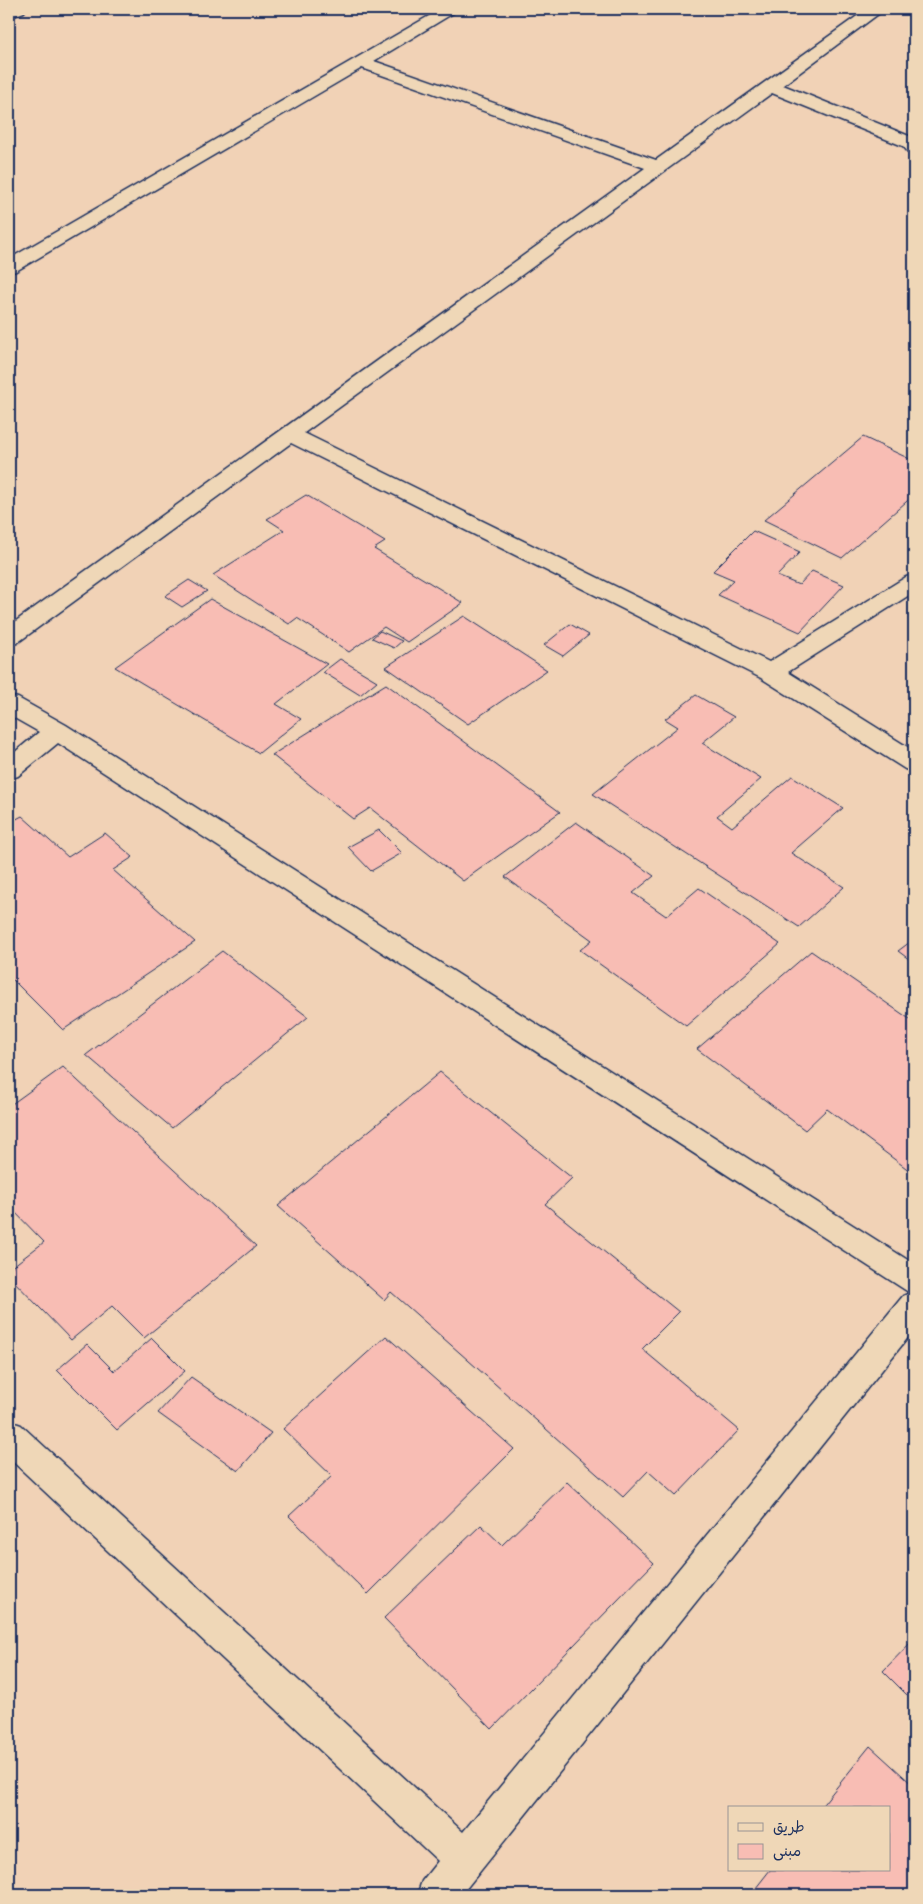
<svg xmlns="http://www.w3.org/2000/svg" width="923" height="1904" viewBox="0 0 923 1904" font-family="'Patrick Hand','Playpen Sans Arabic',sans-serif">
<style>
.building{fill:#f8bdb4;stroke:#1b2f5e}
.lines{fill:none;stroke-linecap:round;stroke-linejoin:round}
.street-casing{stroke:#1b2f5e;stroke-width:3}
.street{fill:#efd7b7;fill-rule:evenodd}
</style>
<rect width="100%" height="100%" fill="#f1d2b6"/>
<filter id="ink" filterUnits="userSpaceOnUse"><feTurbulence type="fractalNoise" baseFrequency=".02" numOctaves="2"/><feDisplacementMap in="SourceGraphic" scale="10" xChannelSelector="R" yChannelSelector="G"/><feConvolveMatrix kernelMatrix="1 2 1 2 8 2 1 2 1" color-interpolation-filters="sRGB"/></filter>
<g filter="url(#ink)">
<g class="building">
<path d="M863,437L914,461V495L842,558L764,520Z"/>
<path d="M306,495L385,542L374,549L463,603L407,642L384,627L349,652L297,618L289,624L213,575L284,530L267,519Z"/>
<path d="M753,531L800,552L777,576L799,585L812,571L844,585L800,632L718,595L734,580L713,571Z"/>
<path d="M189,580L207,591L182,607L165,596Z"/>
<path d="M210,599L327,664L276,704L301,719L259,753L115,667Z"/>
<path d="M464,616L547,670L468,724L386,667Z"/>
<path d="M570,624L589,635L563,656L544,645Z"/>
<path d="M380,631L402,641L394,648L372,638Z"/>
<path d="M340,659L377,681L360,695L323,672Z"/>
<path d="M386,684L560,812L463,881L370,808L353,819L272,755Z"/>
<path d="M696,695L734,717L702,743L761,779L717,816L732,827L792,776L843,808L791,853L844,887L799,927L593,794L678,727L665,719Z"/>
<path d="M22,816L68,857L105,833L133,857L113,870L195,942L63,1030L9,976V823Z"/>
<path d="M576,822L654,876L633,893L666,916L699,888L780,944L686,1026L580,950L592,940L505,877Z"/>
<path d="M379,830L402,853L371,871L348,847Z"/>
<path d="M914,939V963L898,951Z"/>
<path d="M222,951L308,1017L172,1128L86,1055Z"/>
<path d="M811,951L914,1022V1174L827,1109L805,1130L697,1049Z"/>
<path d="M63,1067L256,1246L144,1338L112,1306L71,1340L9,1276V1269L44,1242L9,1206V1106Z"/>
<path d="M440,1072L572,1178L545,1204L679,1312L642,1349L739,1430L676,1496L648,1471L623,1497L391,1292L384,1300L278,1206Z"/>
<path d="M386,1336L514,1449L368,1594L289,1516L332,1476L283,1429Z"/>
<path d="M152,1338L185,1371L117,1430L57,1370L87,1344L114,1371Z"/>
<path d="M191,1377L271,1433L238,1471L158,1413Z"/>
<path d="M567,1482L654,1563L492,1729L384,1618L481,1525L502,1545Z"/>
<path d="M914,1639V1702L883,1671Z"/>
<path d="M870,1746L914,1786V1895H754L752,1893L770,1870H889V1808H820Z"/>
</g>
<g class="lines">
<defs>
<g id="street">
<path d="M9,9H26L24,12L9,18Z"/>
<path d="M441,9H460L374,61L656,160L867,9H885L783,85L914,138V153L908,152L903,146L772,93L304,433L769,662L906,577L914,575V592L788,672L914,751V772L905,769L761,678L291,443L17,643L9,645V626L645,168L362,68L16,271L9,273V259Z"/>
<path d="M9,696L18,698L66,725L914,1264V1330L461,1895H417L422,1881L438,1861L9,1458V1421L21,1425L463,1832L903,1296L910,1293L58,743L18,776L9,779V757L39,732L9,715Z"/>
</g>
</defs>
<use href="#street" class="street-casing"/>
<use href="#street" class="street"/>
</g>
</g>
<rect width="923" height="1904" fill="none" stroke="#efd7b7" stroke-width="30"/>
<rect x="15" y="15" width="893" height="1874" fill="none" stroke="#1b2f5e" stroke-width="2" filter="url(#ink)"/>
<rect x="728" y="1806" width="162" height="65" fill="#efd7b7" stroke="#9a9493"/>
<rect x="738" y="1823" width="25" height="8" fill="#efd7b7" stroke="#9a9493"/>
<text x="773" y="1832" font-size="15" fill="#1b2f5e">طريق</text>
<rect x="738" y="1844" width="25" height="15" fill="#f8bdb4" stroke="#9a9493"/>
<text x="773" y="1856" font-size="15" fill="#1b2f5e">مبنى</text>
</svg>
